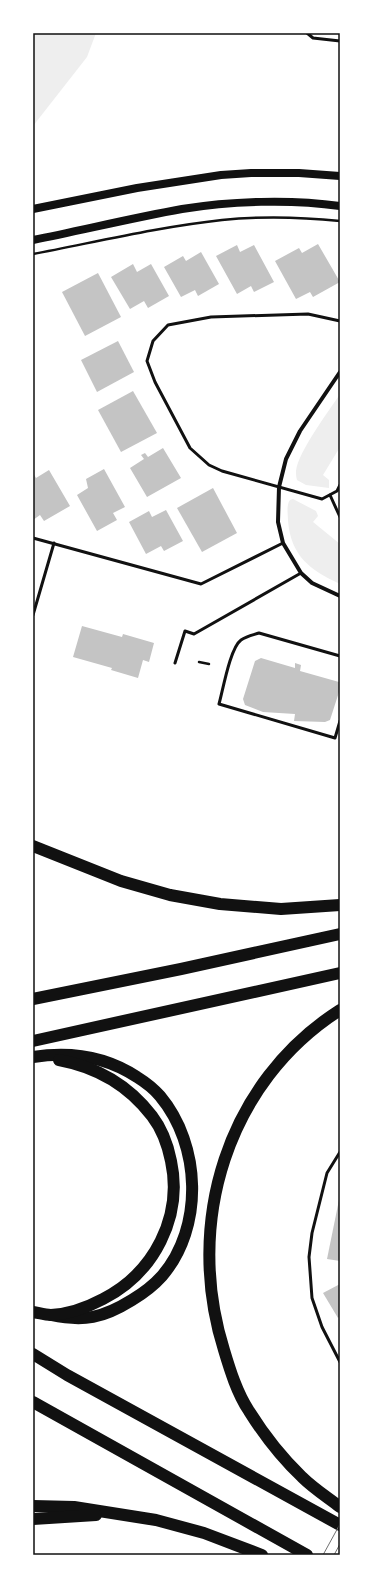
<svg xmlns="http://www.w3.org/2000/svg" width="373" height="1588" viewBox="0 0 373 1588" font-family="'Public Sans',sans-serif">
<style>
.green{fill:#eee}
.building{fill:#c4c4c4}
.lines{fill:none;stroke-linecap:round;stroke-linejoin:round}
.path{stroke:#111;stroke-width:2.5}
.service{stroke:#111;stroke-width:3}
.minor{stroke:#111;stroke-width:4}
.secondary{stroke:#111;stroke-width:8}
.motorway{stroke:#111;stroke-width:12}
.tram{stroke:#707070;stroke-width:1}
.neatline{fill:none;stroke:#111;stroke-width:1.5}
</style>
<rect width="100%" height="100%" fill="#fff"/>
<g class="green">
<path d="M33,33H96L87,57L33,126Z"/>
<path d="M340,394V447L323,475L329,480V488L306,485L297,480C296,477 296,474 296,471C298,452 329,411 340,394Z"/>
<path d="M293,499L316,511L318,516L313,522L340,544V584C310,570 291,556 288,521C288,514 286,505 290,500Z"/>
</g>
<g class="building">
<path d="M318,244L340,282L313,297L310,292L296,299L275,261L299,248L302,253Z"/>
<path d="M237,245L240,252L254,245L274,282L254,292L251,286L237,294L216,256Z"/>
<path d="M201,252L219,284L198,296L195,290L181,297L164,267L183,256L186,261Z"/>
<path d="M133,264L137,272L151,264L169,296L148,308L144,301L130,309L111,277Z"/>
<path d="M98,273L121,317L85,336L62,292Z"/>
<path d="M118,341L134,372L97,392L81,360Z"/>
<path d="M133,391L157,433L121,452L98,410Z"/>
<path d="M163,448L181,478L147,497L130,468L144,459L141,455L145,453L148,457Z"/>
<path d="M104,469L125,507L113,513L117,520L97,531L77,495L88,488L86,479Z"/>
<path d="M49,470L70,506L44,521L40,515L33,520V473L36,478Z"/>
<path d="M213,488L237,533L202,552L177,508Z"/>
<path d="M166,510L183,541L164,551L161,546L146,554L129,522L149,511L152,517Z"/>
<path d="M82,626L122,637L123,634L154,643L149,662L143,660L138,678L111,670L112,668L73,657Z"/>
<path d="M261,658L295,668V663L301,665L300,671L339,682L340,689L330,720L325,722L294,721L295,714L263,712L245,705L243,699L255,661Z"/>
<path d="M339,1200H340V1261L327,1259Z"/>
<path d="M340,1284V1316L338,1318L323,1293Z"/>
</g>
<g class="lines">
<g class="path">
<path d="M33,254C96,242 158,227 222,220C261,216 301,217 340,221"/>
<path d="M199,662L209,664"/>
</g>
<g class="service">
<path d="M307,33L313,38L340,41"/>
<path d="M340,321L308,314L211,317L168,325L153,341L147,361L155,382L190,448L209,465L222,471L322,499L337,491L340,485"/>
<path d="M330,495L340,517"/>
<path d="M33,538L201,584L283,543"/>
<path d="M33,615L54,543"/>
<path d="M340,656L259,633C253,635 247,636 241,640C230,648 223,690 219,704L335,738L340,721"/>
<path d="M175,663L185,631L194,634L301,573"/>
<path d="M340,1152L327,1173L312,1233L309,1257L312,1298L322,1327L340,1362"/>
</g>
<path class="minor" d="M340,372L300,431L286,459L279,487L278,522L283,543L301,573L312,583L340,596"/>
<g class="secondary">
<path d="M33,209L137,188L221,175L251,173H299L340,176"/>
<path d="M33,240C83,230 132,218 182,209C232,201 290,199 340,206"/>
</g>
<g class="motorway">
<path d="M33,846L121,881L170,895L220,904L281,909L340,905"/>
<path d="M33,999L181,969L340,934"/>
<path d="M340,1010C227,1082 184,1223 224,1350C230,1370 237,1393 249,1411C264,1435 282,1458 302,1477C313,1488 327,1497 340,1507"/>
<path d="M33,1041L340,973"/>
<path d="M33,1057C71,1051 105,1056 137,1077C145,1082 154,1089 160,1096C201,1145 204,1227 162,1276C154,1285 142,1294 132,1300C103,1318 84,1322 51,1315"/>
<path d="M33,1312C39,1313 45,1315 51,1315C68,1314 88,1307 103,1299C154,1273 183,1217 171,1161C168,1146 162,1129 152,1116C129,1086 97,1067 59,1060"/>
<path d="M33,1354L67,1375L340,1525"/>
<path d="M33,1402L307,1555"/>
<path d="M33,1506L74,1507L156,1520L204,1533L262,1555"/>
<path d="M33,1519L96,1515"/>
</g>
<g class="tram">
<path d="M323,1555L340,1524"/>
<path d="M334,1555L340,1544"/>
</g>
</g>
<rect width="373" height="1588" fill="none" stroke="#ffffff" stroke-width="68"/>
<rect x="34" y="34" width="305" height="1520" class="neatline"/>
</svg>
